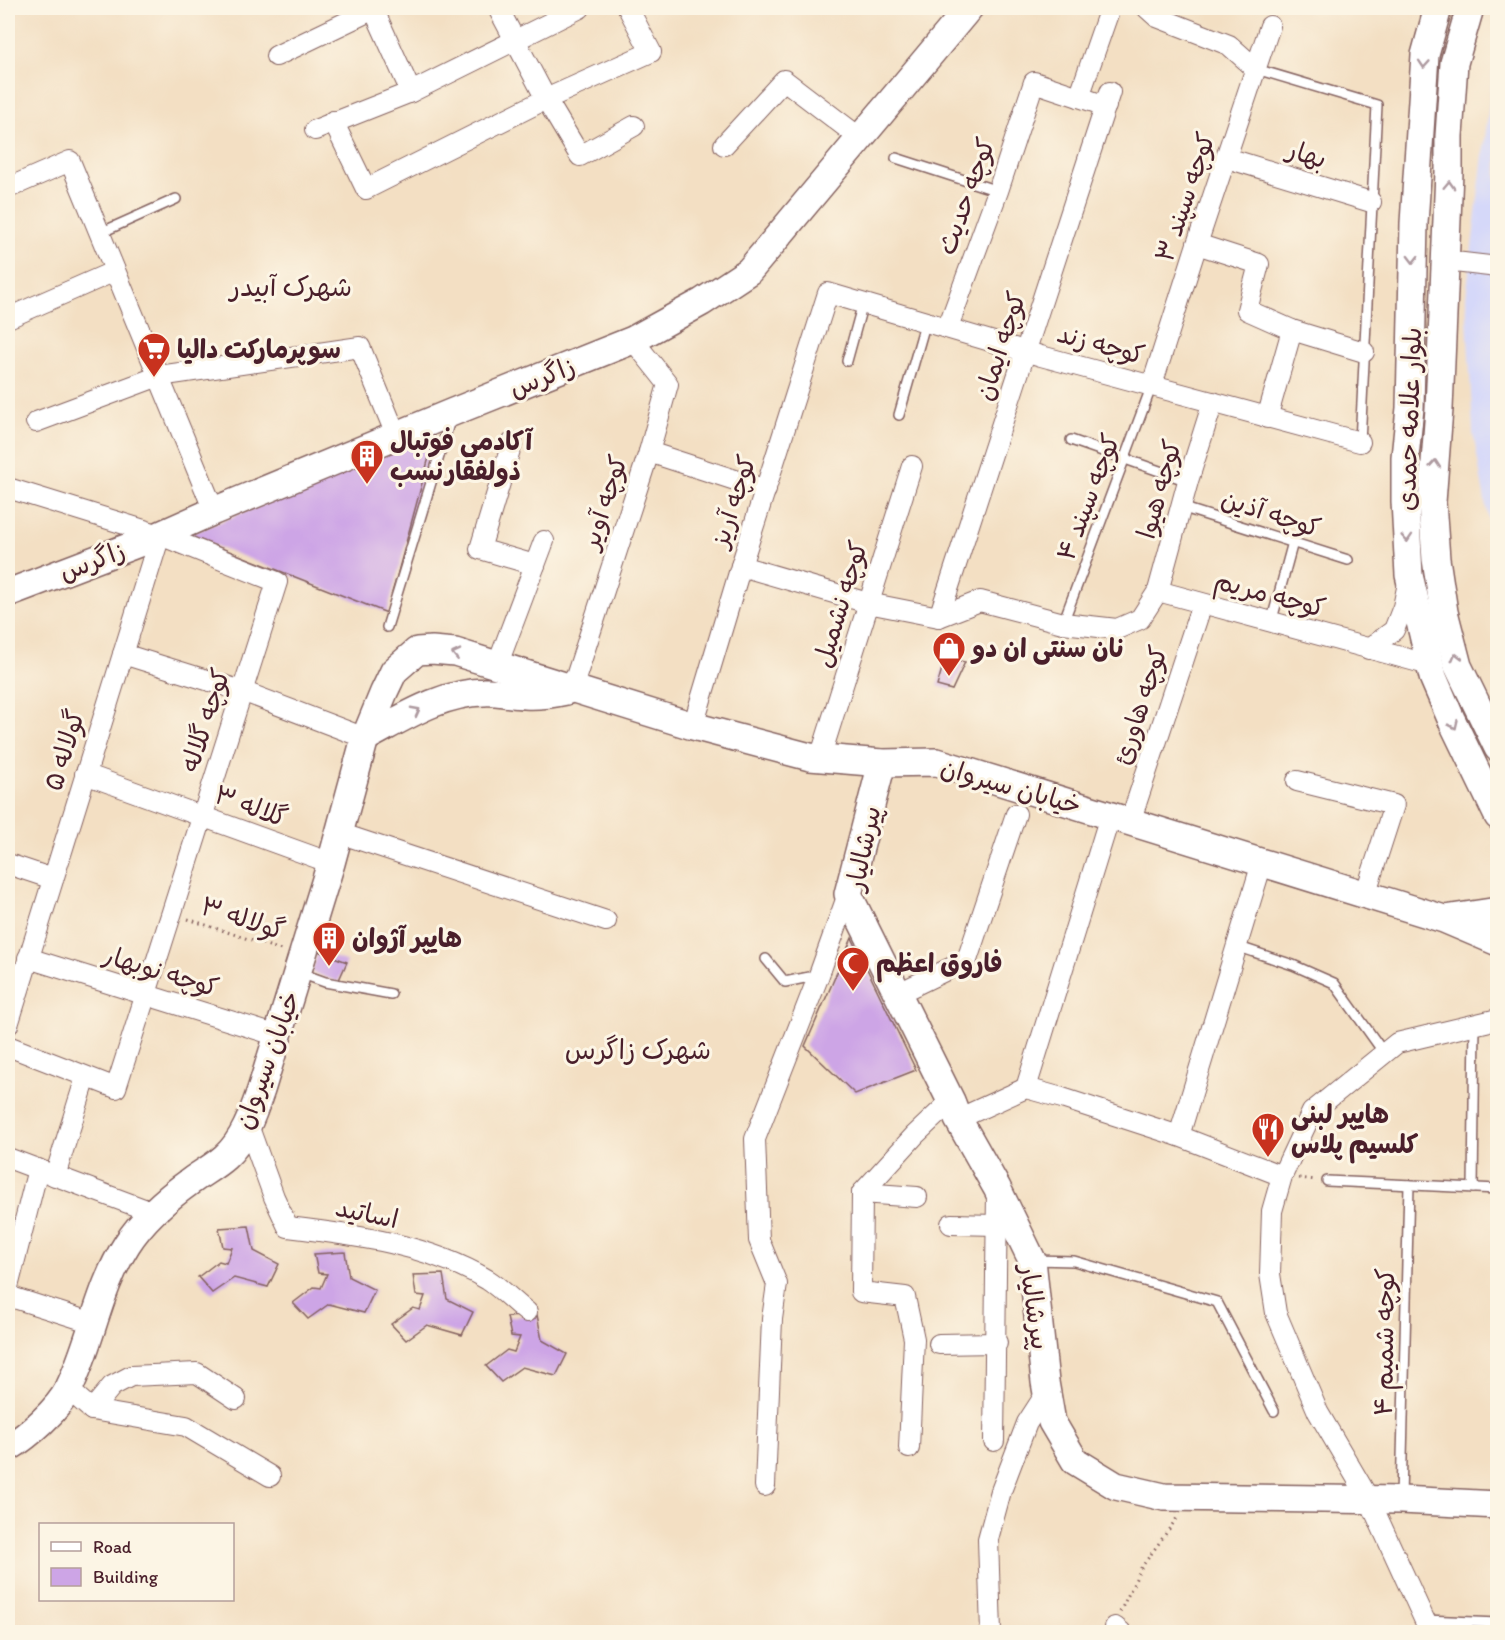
<svg xmlns="http://www.w3.org/2000/svg" width="1505" height="1640" viewBox="0 0 1505 1640" font-family="Itim,'Playpen Sans Arabic',sans-serif">
<style>
.built{fill:#d5d8f9}
.building{fill:#cda5e6}
.lines{fill:none;stroke-linecap:round;stroke-linejoin:round}
.lane-casing{stroke:#856260;stroke-width:12}
.street-casing{stroke:#856260;stroke-width:22}
.secondary-casing{stroke:#856260;stroke-width:30}
.path{stroke:#856260;stroke-width:3;stroke-dasharray:1.5 4.5;stroke-linecap:butt}
.lane{stroke:#fff;stroke-width:9}
.street{stroke:#fff;stroke-width:20}
.secondary{stroke:#fff;stroke-width:27}
.oneway{stroke:#ae9aa0}
.labels{text-anchor:middle;stroke-width:6;stroke-linejoin:round;paint-order:stroke}
.street-label{font-size:26px;fill:#4a1f2b;stroke:#fcf5e5}
.poi-label{font-size:26px;font-weight:bold;fill:#4a1f2b;stroke:#fcf5e5;text-anchor:start}
.neighbourhood-label{font-size:27px;fill:#4a1f2b;stroke:#fcf5e5}
</style>
<rect width="100%" height="100%" fill="#fcf5e5"/>
<filter id="ink" filterUnits="userSpaceOnUse"><feTurbulence type="fractalNoise" baseFrequency=".0167" numOctaves="2"/><feDisplacementMap in="SourceGraphic" scale="12" xChannelSelector="R" yChannelSelector="G"/><feConvolveMatrix kernelMatrix="1 2 1 2 8 2 1 2 1" color-interpolation-filters="sRGB"/></filter>
<filter id="wash" filterUnits="userSpaceOnUse"><feTurbulence type="fractalNoise" baseFrequency=".008" numOctaves="4" result="noise"/><feDisplacementMap in="SourceGraphic" scale="24" xChannelSelector="R" yChannelSelector="G"/><feGaussianBlur stdDeviation="1.35" result="paint"/><feColorMatrix in="noise" values="0 0 0 0 0 0 0 0 0 0 0 0 0 0 0 0 0 1.4 0 .05"/><feComposite in="paint" operator="in"/></filter>
<g filter="url(#wash)">
<rect width="100%" height="100%" fill="#f3dfc3"/>
<path class="built" d="M1497,38V569L1473,433L1466,297Z"/>
<g id="blocks">
<g class="building">
<path d="M435,435L387,613L188,535Z"/>
<path d="M945,658L965,662L952,690L937,686Z"/>
<path d="M852,938L916,1070L855,1094L805,1046Z"/>
<path d="M318,951L347,962L338,982L312,972Z"/>
<path d="M249,1226L254,1251L279,1264L268,1287L234,1278L212,1293L198,1277L219,1261L226,1263L232,1248L223,1247L219,1228Z"/>
<path d="M345,1252L349,1277L375,1290L364,1313L329,1304L308,1319L293,1303L314,1287L321,1288L327,1274L318,1273L314,1254Z"/>
<path d="M443,1274L447,1299L473,1312L462,1335L427,1325L406,1340L391,1324L413,1308L420,1310L425,1296L416,1295L413,1275Z"/>
<path d="M537,1315L542,1340L567,1354L556,1376L522,1367L501,1382L486,1366L507,1350L514,1352L520,1337L511,1336L507,1317Z"/>
</g>
</g>
</g>
<g filter="url(#ink)">
<use href="#blocks" fill-opacity="0" stroke="#856260" stroke-width="1.5"/>
<g class="lines">
<defs>
<g id="lane">
<path d="M1256,69L1377,105L1360,442"/>
<path d="M896,158L998,191"/>
<path d="M100,233L176,199"/>
<path d="M847,361L863,303"/>
<path d="M899,415L926,321"/>
<path d="M1071,440L1188,481"/>
<path d="M1181,507L1348,560"/>
<path d="M1063,623L1152,385"/>
<path d="M1271,623L1293,542"/>
<path d="M387,627L451,417"/>
<path d="M1236,946L1293,965L1334,983L1384,1053"/>
<path d="M766,959L785,982L819,975"/>
<path d="M300,973L325,982L391,994"/>
<path d="M1327,1181L1498,1189"/>
<path d="M1473,1188L1475,1023"/>
<path d="M1034,1260L1074,1261L1217,1302L1274,1411"/>
<path d="M1401,1497L1409,1185"/>
<path d="M1425,1620L1498,1623"/>
</g>
<g id="street">
<path d="M373,8L411,92"/>
<path d="M498,8L546,99L580,156L634,126"/>
<path d="M1147,8L1157,17L1229,45L1256,69"/>
<path d="M276,56L376,8"/>
<path d="M1079,97L1110,8"/>
<path d="M333,121L366,189L546,99L651,52L628,8"/>
<path d="M315,130L411,92L580,8"/>
<path d="M724,145L784,80L860,138"/>
<path d="M1227,158L1371,202"/>
<path d="M8,188L70,161L214,511"/>
<path d="M1197,244L1259,264L1247,310L1292,330L1364,352"/>
<path d="M1446,261L1498,267"/>
<path d="M8,318L115,271"/>
<path d="M948,327L998,191L1034,82L1106,106"/>
<path d="M1152,385L1197,244L1270,26"/>
<path d="M1267,418L1292,330"/>
<path d="M36,422L159,376L360,347L396,435"/>
<path d="M512,443L480,549L535,565"/>
<path d="M649,452L766,490"/>
<path d="M8,488L160,535L277,582L116,1088L8,1046"/>
<path d="M741,566L868,603L939,617L980,601L1063,623L1117,629L1140,619L1158,591L1188,481L1213,402"/>
<path d="M1158,591L1430,665"/>
<path d="M939,617L1110,92"/>
<path d="M1369,649L1394,630L1403,607L1408,583"/>
<path d="M123,654L242,691L365,738"/>
<path d="M497,666L544,541"/>
<path d="M572,689L649,452L668,384L633,340"/>
<path d="M693,726L741,566L828,293L1041,356L1360,442"/>
<path d="M820,758L912,466"/>
<path d="M85,774L331,863"/>
<path d="M1297,781L1394,805L1365,895"/>
<path d="M1130,822L1202,604"/>
<path d="M339,833L606,921"/>
<path d="M8,864L53,879"/>
<path d="M28,958L278,1036"/>
<path d="M899,993L967,960L1016,814"/>
<path d="M8,1025L160,535"/>
<path d="M1026,1088L1110,816"/>
<path d="M958,1119L1026,1088L1062,1098L1179,1136L1282,1176"/>
<path d="M248,1125L274,1197L288,1227C355,1235 428,1244 488,1280C502,1289 514,1302 527,1312"/>
<path d="M1179,1136L1262,863"/>
<path d="M8,1158L152,1212"/>
<path d="M55,1176L86,1077"/>
<path d="M862,1193L917,1197"/>
<path d="M951,1224L997,1225"/>
<path d="M8,1287L38,1169"/>
<path d="M8,1296L93,1323"/>
<path d="M939,1344L997,1343"/>
<path d="M68,1389L92,1410L186,1426L270,1476"/>
<path d="M92,1410L112,1386L131,1376L197,1373L236,1399"/>
<path d="M994,1441L997,1192"/>
<path d="M909,1448L914,1339L905,1297L861,1292L862,1193L915,1135L951,1101"/>
<path d="M765,1486L772,1319L777,1284L759,1240L755,1139L819,975L848,894"/>
<path d="M1115,1627L1121,1632"/>
<path d="M991,1632L988,1539L1001,1491L1027,1423L1047,1392"/>
<path d="M1430,1632L1369,1499L1318,1412L1276,1313L1270,1274L1272,1211L1282,1176L1312,1112L1397,1043L1498,1019"/>
</g>
<g id="secondary">
<path d="M1438,8L1425,55L1414,223L1410,408L1405,457V501L1409,575L1433,677L1452,721L1498,816"/>
<path d="M1470,8L1454,63L1449,136V172L1439,409L1432,502L1436,559L1444,612L1458,666L1498,748"/>
<path d="M8,593L160,535L214,511L453,412L633,340L702,302L749,271L969,8"/>
<path d="M365,738C403,718 440,693 484,692C497,691 511,695 525,695C539,696 552,694 566,691"/>
<path d="M882,763L848,894L951,1101L958,1119L997,1188L1032,1260L1045,1382L1052,1422L1075,1461L1116,1486L1164,1497L1401,1500L1498,1505"/>
<path d="M1445,919L1498,911"/>
<path d="M8,1448C28,1436 58,1410 69,1388C92,1341 98,1289 127,1244C143,1219 167,1198 191,1181C202,1173 215,1166 225,1157C244,1140 253,1113 261,1090L331,863L365,738L384,692L394,671L417,651L432,650L455,652L693,726L810,757L882,763L937,762L1444,919L1498,942"/>
</g>
</defs>
<use href="#lane" class="lane-casing"/>
<use href="#street" class="street-casing"/>
<use href="#secondary" class="secondary-casing"/>
<g class="path">
<path d="M188,919L284,951"/>
<path d="M1299,1178L1316,1180"/>
<path d="M1120,1612L1141,1568L1177,1518"/>
</g>
<use href="#lane" class="lane"/>
<use href="#street" class="street"/>
<use href="#secondary" class="secondary"/>
</g>
<defs><path id="oneway-chevron" d="M-2-3.5L2.5 0L-2 3.5" fill="none" stroke-width="1.6" stroke-linecap="round" stroke-linejoin="round" transform="scale(1.5)"/></defs>
<g class="oneway">
<use href="#oneway-chevron" transform="translate(1424 64) rotate(94)"/>
<use href="#oneway-chevron" transform="translate(1449 185) rotate(-88)"/>
<use href="#oneway-chevron" transform="translate(1413 259) rotate(91)"/>
<use href="#oneway-chevron" transform="translate(1435 464) rotate(-85)"/>
<use href="#oneway-chevron" transform="translate(1407 538) rotate(86)"/>
<use href="#oneway-chevron" transform="translate(456 654) rotate(-167)"/>
<use href="#oneway-chevron" transform="translate(1456 657) rotate(-105)"/>
<use href="#oneway-chevron" transform="translate(416 711) rotate(-28)"/>
<use href="#oneway-chevron" transform="translate(1454 725) rotate(65)"/>
</g>
</g>
<defs>
<symbol id="supermarket-pin" viewBox="-11 -11 22 30"><path d="M0 17L-7.5 6A9.5 9.5 0 1 1 7.5 6Z" fill="#c8321e" stroke="#fcf5e5"/><path d="M-6-5.5h2.5l.6 2H6L4.5 2H-2.5L-4.4-4H-6ZM-1.5 3.2a1.3 1.3 0 1 0 .1 0ZM3 3.2a1.3 1.3 0 1 0 .1 0Z" fill="#fff"/></symbol>
<symbol id="building-pin" viewBox="-11 -11 22 30"><path d="M0 17L-7.5 6A9.5 9.5 0 1 1 7.5 6Z" fill="#c8321e" stroke="#fcf5e5"/><path d="M-4-6H4V6H1V3H-1V6H-4ZM-2.5-4.3h1.7v1.8h-1.7ZM.8-4.3h1.7v1.8H.8ZM-2.5-1h1.7V.8h-1.7ZM.8-1h1.7V.8H.8Z" fill="#fff"/></symbol>
<symbol id="shop-pin" viewBox="-11 -11 22 30"><path d="M0 17L-7.5 6A9.5 9.5 0 1 1 7.5 6Z" fill="#c8321e" stroke="#fcf5e5"/><path d="M-5-2.5h2.3a2.7 3.5 0 0 1 5.4 0H5L5.5 6h-11ZM-1.5-2.5h3a1.5 2.3 0 0 0-3 0Z" fill="#fff"/></symbol>
<symbol id="mosque-pin" viewBox="-11 -11 22 30"><path d="M0 17L-7.5 6A9.5 9.5 0 1 1 7.5 6Z" fill="#c8321e" stroke="#fcf5e5"/><path d="M3.5-4.9A6 6 0 1 0 3.5 4.9A5 5 0 1 1 3.5-4.9Z" fill="#fff"/></symbol>
<symbol id="restaurant-pin" viewBox="-11 -11 22 30"><path d="M0 17L-7.5 6A9.5 9.5 0 1 1 7.5 6Z" fill="#c8321e" stroke="#fcf5e5"/><path d="M-5-6h1v4h1v-4h1v4h1v-4h1v5L-1.5 .5V6h-2V.5L-5-1ZM5-6V6H3V1.5H1.5Q1.5-4 5-6Z" fill="#fff"/></symbol>
</defs>
<g fill-rule="evenodd">
<use href="#supermarket-pin" x="135" y="330" width="38" height="52"/>
<use href="#building-pin" x="348" y="437" width="38" height="52"/>
<use href="#shop-pin" x="930" y="629" width="38" height="52"/>
<use href="#building-pin" x="310" y="919" width="38" height="52"/>
<use href="#mosque-pin" x="834" y="944" width="38" height="52"/>
<use href="#restaurant-pin" x="1249" y="1110" width="38" height="52"/>
</g>
<g class="labels">
<g class="street-label">
<text transform="translate(1307 154) rotate(17)" y="9">بهار</text>
<text transform="translate(966 196) rotate(-70)" y="9">کوچه حدیث</text>
<text transform="translate(1185 197) rotate(-71)" y="9">کوچه سپند ۳</text>
<text transform="translate(1101 344) rotate(15)" y="9">کوچه زند</text>
<text transform="translate(1000 346) rotate(-72)" y="9">کوچه ایمان</text>
<text transform="translate(542 377) rotate(-22)" y="9">زاگرس</text>
<text transform="translate(1409 419) rotate(-88)" y="9">بلوار علامه حمدی</text>
<text transform="translate(1159 489) rotate(-74)" y="9">کوچه هیوا</text>
<text transform="translate(1088 497) rotate(-69)" y="9">کوچه سپند ۴</text>
<text transform="translate(733 501) rotate(-72)" y="9">کوچه آریز</text>
<text transform="translate(604 502) rotate(-72)" y="9">کوچه آویر</text>
<text transform="translate(1271 513) rotate(18)" y="9">کوچه آذین</text>
<text transform="translate(92 561) rotate(-21)" y="9">زاگرس</text>
<text transform="translate(1270 594) rotate(15)" y="9">کوچه مریم</text>
<text transform="translate(840 604) rotate(-73)" y="9">کوچه نشمیل</text>
<text transform="translate(1140 705) rotate(-72)" y="9">کوچه هاورئ</text>
<text transform="translate(205 720) rotate(-72)" y="9">کوچه گلاله</text>
<text transform="translate(64 750) rotate(-73)" y="9">گولاله ۵</text>
<text transform="translate(1011 786) rotate(16)" y="9">خیابان سیروان</text>
<text transform="translate(251 806) rotate(20)" y="9">گلاله ۳</text>
<text transform="translate(863 848) rotate(-78)" y="9">پیرشالیار</text>
<text transform="translate(243 918) rotate(18)" y="9">گولاله ۳</text>
<text transform="translate(161 971) rotate(17)" y="9">کوچه نوبهار</text>
<text transform="translate(267 1060) rotate(-70)" y="9">خیابان سیروان</text>
<text transform="translate(367 1213) rotate(12)" y="9">اساتید</text>
<text transform="translate(1035 1307) rotate(82)" y="9">پیرشالیار</text>
<text transform="translate(1384 1342) rotate(-89)" y="9">کوچه شمیم ۴</text>
</g>
<g class="poi-label">
<text x="177" y="358">سوپرمارکت دالیا</text>
<text x="390" y="450">آکادمی فوتبال<tspan x="390" dy="30">ذولفقارنسب</tspan></text>
<text x="972" y="657">نان سنتی ان دو</text>
<text x="352" y="947">هایپر آژوان</text>
<text x="876" y="972">فاروق اعظم</text>
<text x="1291" y="1123">هایپر لبنی<tspan x="1291" dy="30">کلسیم پلاس</tspan></text>
</g>
<g class="neighbourhood-label">
<text x="291" y="296">شهرک آبیدر</text>
<text x="638" y="1059">شهرک زاگرس</text>
</g>
</g>
<rect width="1505" height="1640" fill="none" stroke="#fcf5e5" stroke-width="30"/>
<rect x="39" y="1523" width="195" height="78" fill="#fcf5e5" stroke="#b59f9b" stroke-width="1.5"/>
<rect x="51" y="1542" width="30" height="9" fill="#ffffff" stroke="#b59f9b" stroke-width="1.5"/>
<text x="93" y="1553" font-size="18" fill="#4a1f2b">Road</text>
<rect x="51" y="1568" width="30" height="18" fill="#cda5e6" stroke="#b59f9b" stroke-width="1.5"/>
<text x="93" y="1583" font-size="18" fill="#4a1f2b">Building</text>
</svg>
